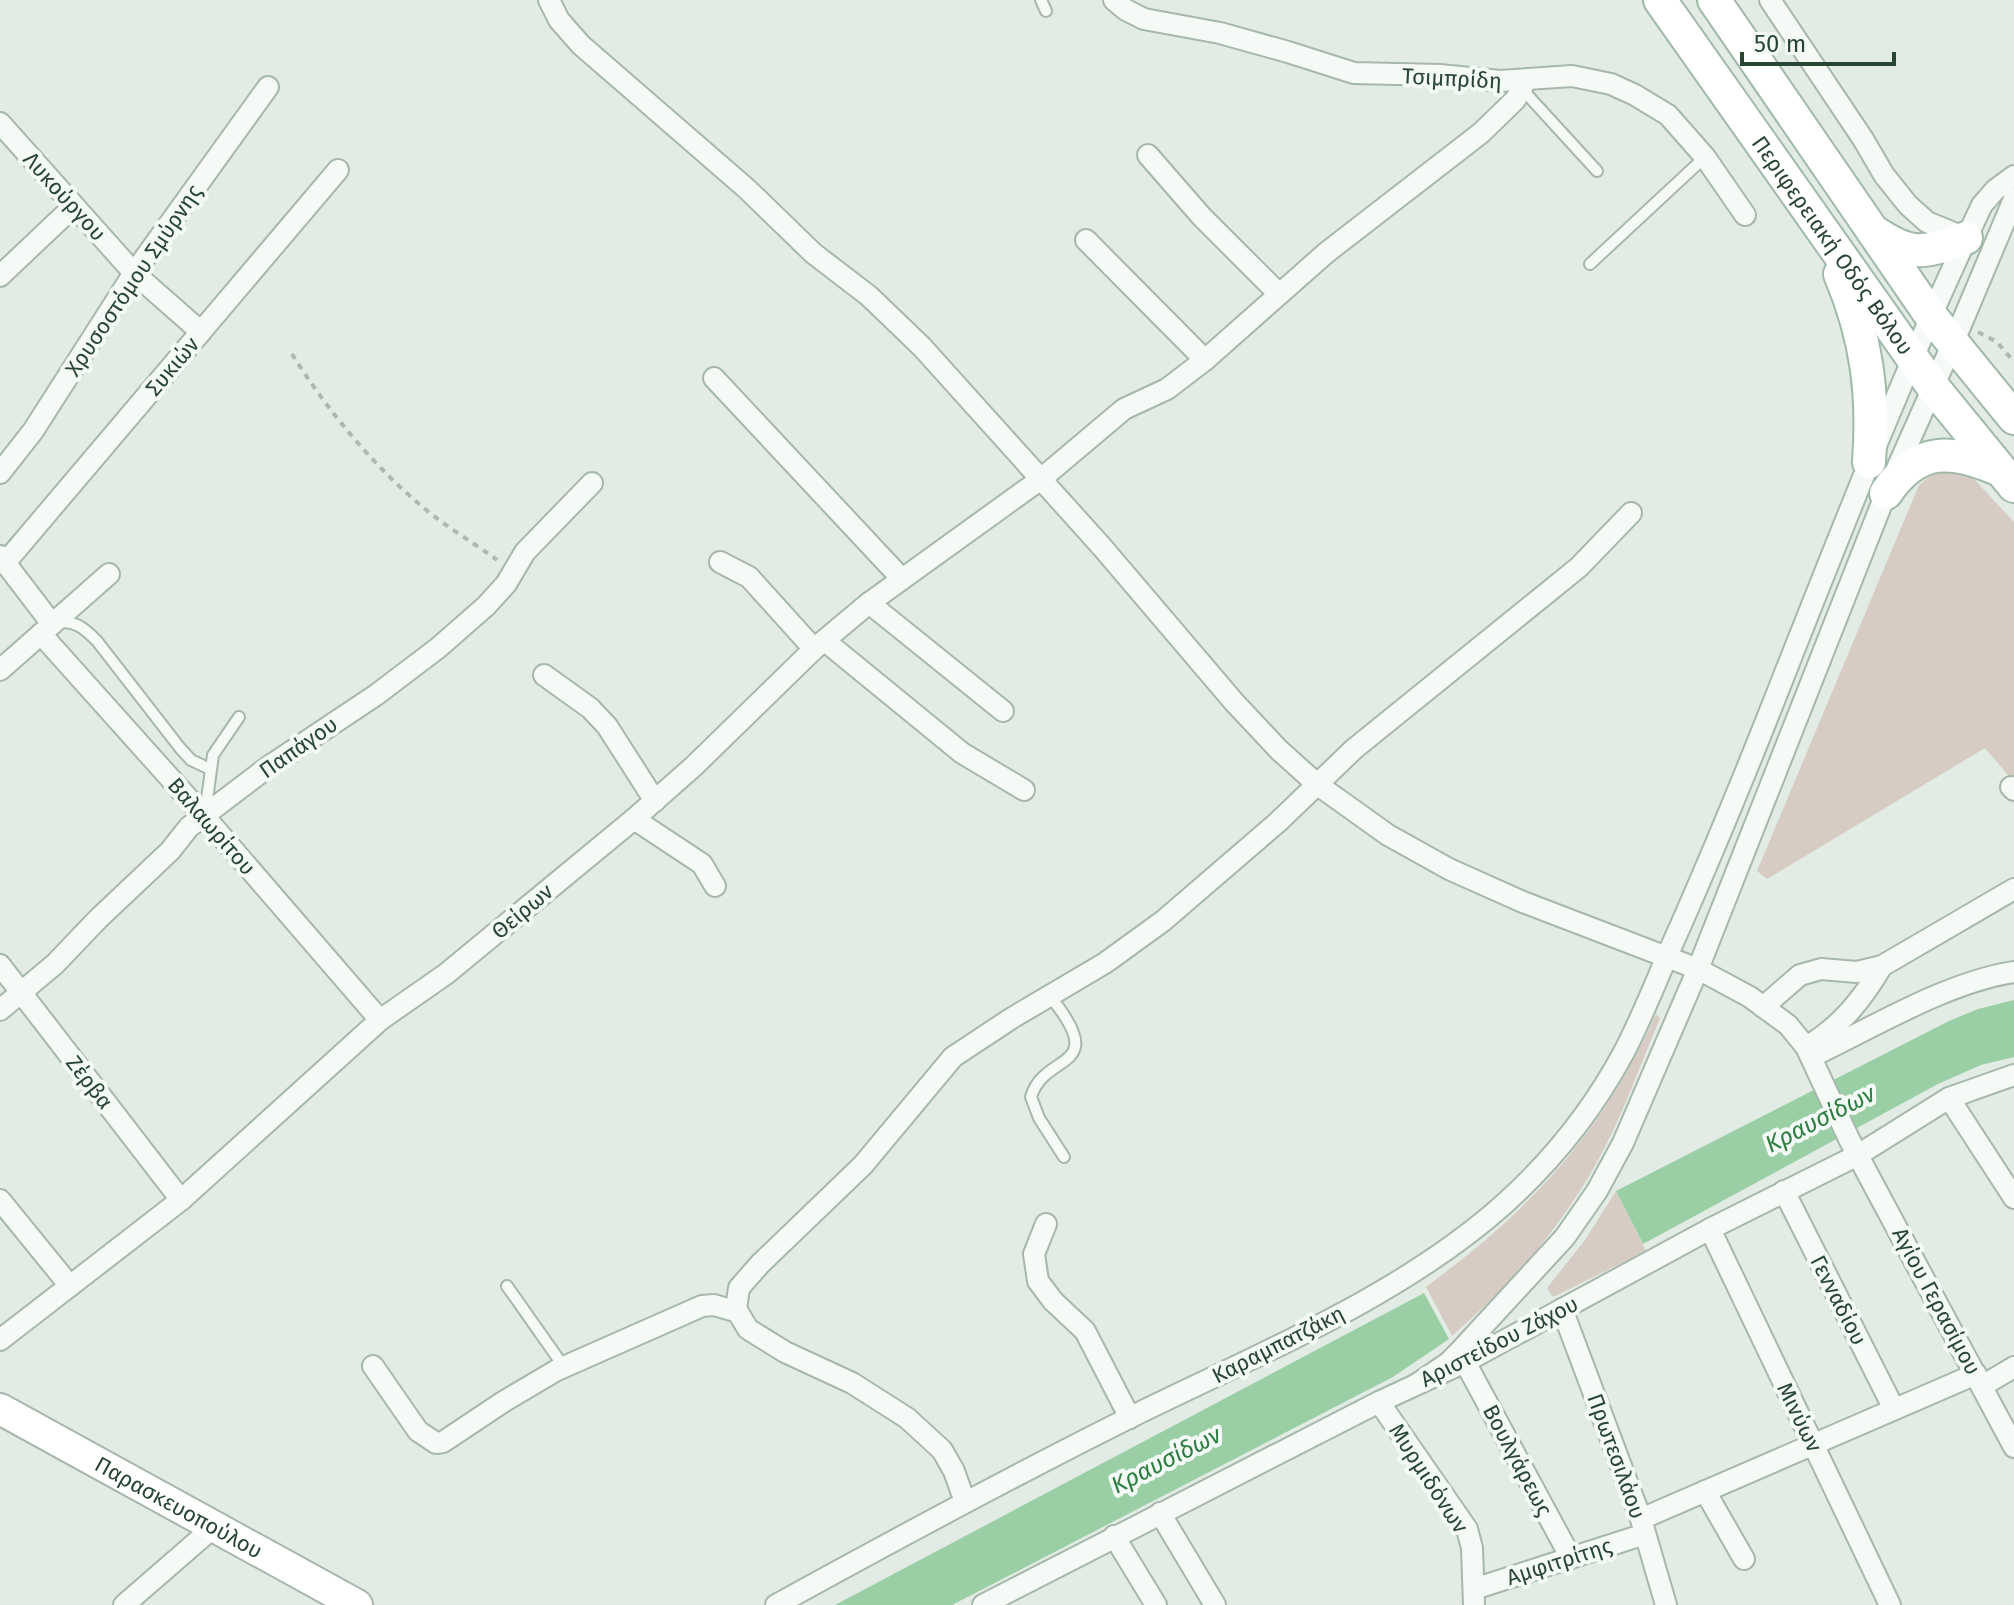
<svg xmlns="http://www.w3.org/2000/svg" width="2014" height="1605" viewBox="0 0 2014 1605" font-family="'Fira Sans',sans-serif">
<style>
.green{fill:#d7ccc3}
.water{fill:#9acfa6}
.lines{fill:none;stroke-linecap:round;stroke-linejoin:round}
.lane-casing{stroke:#a6b7ac;stroke-width:14}
.street-casing{stroke:#a6b7ac;stroke-width:24}
.secondary-casing{stroke:#a6b7ac;stroke-width:34}
.primary-casing{stroke:#a0b9a8;stroke-width:36}
.path{stroke:#acb9b0;stroke-width:4;stroke-dasharray:6 6;stroke-linecap:butt}
.lane{stroke:#f6faf7;stroke-width:10}
.street{stroke:#f6faf7;stroke-width:20}
.secondary{stroke:#fff;stroke-width:30}
.primary{stroke:#fff;stroke-width:32}
.labels{text-anchor:middle;stroke-width:8;stroke-linejoin:round;paint-order:stroke}
.street-label{font-size:22px;fill:#284632;stroke:#f3f9f4}
.water-label{font-size:24px;font-style:italic;fill:#2e7e43;stroke:#f3f9f4}
</style>
<rect width="100%" height="100%" fill="#e2ece5"/>
<g class="green">
<path d="M1944,471L1973,478L2014,522V782L1985,748L1767,879L1757,871L1919,485L1930,476Z"/>
<path d="M1656,1014L1660,1018C1642,1061 1626,1106 1605,1147C1568,1220 1513,1283 1452,1336L1426,1287C1531,1209 1602,1134 1656,1014Z"/>
<path d="M1616,1191L1646,1251L1553,1297L1547,1288L1585,1240Z"/>
</g>
<g class="water">
<path d="M2014,1000V1057L1981,1065L1938,1084L1643,1244L1616,1191L1949,1021L1978,1009Z"/>
<path d="M1424,1293L1449,1339L1393,1377L952,1605H835Z"/>
</g>
<g class="lines">
<defs>
<g id="lane">
<path d="M1041,0L1046,11"/>
<path d="M1522,89L1597,171"/>
<path d="M1590,264L1705,157"/>
<path d="M58,623C75,619 86,630 97,641L180,748L191,760L210,769"/>
<path d="M205,814L213,755L239,717"/>
<path d="M1049,995C1112,1072 1044,1051 1031,1097L1039,1118L1064,1157"/>
<path d="M507,1286L564,1367"/>
</g>
<g id="street">
<path d="M549,0L559,20L581,45L747,189L813,253L869,296L922,347L1102,547L1234,702L1279,750L1318,785L1388,835L1449,869L1523,902L1698,969L1750,997L1788,1025L1806,1047L1849,1139L2014,1447"/>
<path d="M1114,0L1126,10L1144,19L1220,33L1288,52L1354,73L1440,75L1500,81L1572,76L1611,84L1635,95L1668,115L1705,157L1745,215"/>
<path d="M1770,0L1863,139L1884,175L1908,205L1927,222L1966,238"/>
<path d="M0,123L134,273L201,332"/>
<path d="M1148,155L1202,217L1279,294"/>
<path d="M1086,240L1205,360"/>
<path d="M0,276L74,206"/>
<path d="M714,378L902,579"/>
<path d="M0,473L33,431L134,273L268,87"/>
<path d="M0,556L52,624"/>
<path d="M720,562L749,577L814,649"/>
<path d="M5,563L338,170"/>
<path d="M869,603L1003,711"/>
<path d="M41,634L204,816L380,1020"/>
<path d="M825,641L962,753L1024,790"/>
<path d="M0,670L109,574"/>
<path d="M544,675L590,708L607,726L655,801"/>
<path d="M2011,787L2014,790"/>
<path d="M634,819L702,864L715,886"/>
<path d="M0,965L181,1200"/>
<path d="M1763,1007L1800,975L1821,969L1857,972L1882,966L2014,889"/>
<path d="M0,1010L55,964L98,919L170,851L189,827L268,767L376,695L438,648L486,606L506,584L525,552L592,483"/>
<path d="M1806,1047C1840,1027 1862,1000 1882,966"/>
<path d="M1811,1057C1872,1028 1947,982 2014,972"/>
<path d="M1949,1098L2014,1198"/>
<path d="M1784,1191L1894,1409"/>
<path d="M0,1200L70,1286"/>
<path d="M1046,1224L1034,1254L1038,1281L1053,1301L1085,1331L1130,1418"/>
<path d="M1710,1229L1890,1605"/>
<path d="M1562,1309L1641,1519L1666,1605"/>
<path d="M0,1340L181,1200L380,1020L446,974L634,819L694,766L814,649L869,603L1041,479L1124,409L1167,389L1205,360L1326,253L1481,133L1515,100L1522,89L1524,81"/>
<path d="M1465,1362L1571,1558"/>
<path d="M373,1366L418,1431L436,1443L443,1442L503,1402L557,1370L702,1306L714,1305L738,1312"/>
<path d="M1417,1384L1448,1363L1460,1351L1565,1237L1597,1191L1623,1143L1698,969L1886,493L1960,327L2014,199"/>
<path d="M1982,1386L2014,1367"/>
<path d="M1379,1402L1467,1529L1472,1548L1474,1605"/>
<path d="M1705,1491L1744,1559"/>
<path d="M965,1502L954,1471L942,1450L907,1418L852,1383L785,1352L748,1329L736,1309L739,1288L760,1264L863,1165L953,1057L1012,1018L1105,963L1163,921L1278,822L1354,749L1579,567L1631,513"/>
<path d="M1160,1513L1215,1605"/>
<path d="M1641,1519L1976,1374"/>
<path d="M1114,1536L1156,1605"/>
<path d="M1474,1589L1645,1534"/>
<path d="M124,1605L215,1526"/>
<path d="M776,1605C896,1539 1016,1474 1139,1413C1261,1353 1401,1296 1503,1205C1552,1161 1593,1110 1624,1052C1645,1012 1661,968 1680,927C1713,852 1744,777 1774,701C1840,534 1905,367 1982,205L1995,190L2014,176"/>
<path d="M983,1605L1379,1402L1465,1362L1710,1229L1858,1155L1949,1098L2014,1075"/>
</g>
<g id="secondary">
<path id="s1" d="M0,1409L357,1605"/>
</g>
<g id="primary">
<path id="s2" d="M1660,0L1933,387L2014,486"/>
<path d="M1714,0L1931,316L2014,418"/>
<path d="M1873,231C1913,258 1923,253 1966,238"/>
<path d="M1840,274C1867,338 1874,394 1869,462"/>
<path d="M1886,493C1918,446 1952,449 2000,470"/>
</g>
</defs>
<use href="#lane" class="lane-casing"/>
<use href="#street" class="street-casing"/>
<use href="#secondary" class="secondary-casing"/>
<use href="#primary" class="primary-casing"/>
<g class="path">
<path d="M1978,332L1997,342L2014,362"/>
<path d="M292,354C330,415 387,483 446,525C463,537 481,548 497,560"/>
</g>
<use href="#lane" class="lane"/>
<use href="#street" class="street"/>
<use href="#secondary" class="secondary"/>
<use href="#primary" class="primary"/>
</g>
<g class="labels">
<g class="street-label">
<text transform="translate(1452 78) rotate(3)" y="8">Τσιμπρίδη</text>
<text transform="translate(65 196) rotate(48)" y="8">Λυκούργου</text>
<text dy="8" stroke="none"><textPath href="#s2" startOffset="300">Περιφερειακή Οδός Βόλου</textPath></text>
<text transform="translate(133 280) rotate(-56)" y="8">Χρυσοστόμου Σμύρνης</text>
<text transform="translate(172 366) rotate(-50)" y="8">Συκιών</text>
<text transform="translate(298 747) rotate(-35)" y="8">Παπάγου</text>
<text transform="translate(212 826) rotate(49)" y="8">Βαλαωρίτου</text>
<text transform="translate(522 911) rotate(-40)" y="8">Θείρων</text>
<text transform="translate(90 1082) rotate(52)" y="8">Ζέρβα</text>
<text transform="translate(1839 1300) rotate(63)" y="8">Γενναδίου</text>
<text transform="translate(1937 1301) rotate(62)" y="8">Αγίου Γερασίμου</text>
<text transform="translate(1499 1341) rotate(-27)" y="8">Αριστείδου Ζάχου</text>
<text transform="translate(1278 1344) rotate(-27)" y="8">Καραμπατζάκη</text>
<text transform="translate(1800 1417) rotate(64)" y="8">Μινύων</text>
<text transform="translate(1617 1456) rotate(70)" y="8">Πρωτεσιλάου</text>
<text transform="translate(1518 1460) rotate(62)" y="8">Βουλγάρεως</text>
<text transform="translate(1429 1478) rotate(57)" y="8">Μυρμιδόνων</text>
<text dy="8" stroke="none"><textPath href="#s1" startOffset="204">Παρασκευοπούλου</textPath></text>
<text transform="translate(1559 1561) rotate(-18)" y="8">Αμφιτρίτης</text>
</g>
<g class="water-label">
<text transform="translate(1820 1119) rotate(-27)" y="8">Κραυσίδων</text>
<text transform="translate(1166 1460) rotate(-27)" y="8">Κραυσίδων</text>
</g>
</g>
<path d="M1742 52v12h152v-12" fill="none" stroke="#284632" stroke-width="4"/>
<text x="1754" y="52" font-size="24" fill="#284632" stroke="#f3f9f4" stroke-width="6" paint-order="stroke">50 m</text>
</svg>
